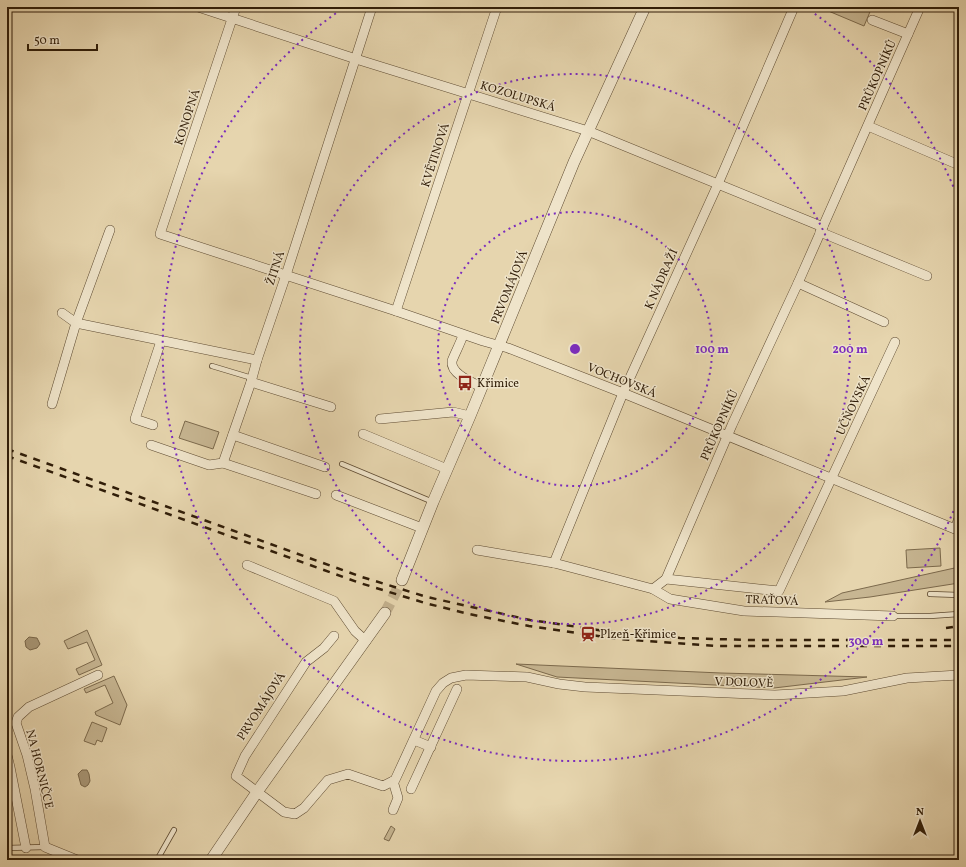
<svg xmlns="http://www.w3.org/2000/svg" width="966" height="867" viewBox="0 0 966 867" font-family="Vollkorn,serif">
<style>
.green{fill:#c7b692;stroke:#7c6a4d}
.water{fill:#a89676;stroke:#78664a}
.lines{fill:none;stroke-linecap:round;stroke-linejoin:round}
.tertiary-tunnel{stroke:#c2b08d;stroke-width:11;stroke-dasharray:11 5.5;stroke-linecap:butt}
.service-casing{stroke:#5e4b32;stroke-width:6}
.minor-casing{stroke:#5e4b32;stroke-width:10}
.tertiary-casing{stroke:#5e4b32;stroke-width:12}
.service{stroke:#efe4ca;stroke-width:4.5}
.minor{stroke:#efe4ca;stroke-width:9}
.tertiary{stroke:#efe4ca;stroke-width:11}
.rail{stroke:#301d08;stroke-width:2.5;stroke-dasharray:7 7;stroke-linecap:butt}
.ring{fill:none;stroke:#7b2cbf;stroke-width:2;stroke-dasharray:2 4}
.labels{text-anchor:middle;stroke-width:3;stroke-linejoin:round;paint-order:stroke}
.street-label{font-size:12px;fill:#301d08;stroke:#efe4ca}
.poi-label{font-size:12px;fill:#301d08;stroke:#efe4ca;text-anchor:start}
.centre{fill:#7b2cbf;stroke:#efe4ca;stroke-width:2}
.ring-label{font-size:12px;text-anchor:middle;font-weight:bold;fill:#7b2cbf;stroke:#efe4ca;stroke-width:3;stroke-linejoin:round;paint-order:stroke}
</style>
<rect width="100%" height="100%" fill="#e6d5ae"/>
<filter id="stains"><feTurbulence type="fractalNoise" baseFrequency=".005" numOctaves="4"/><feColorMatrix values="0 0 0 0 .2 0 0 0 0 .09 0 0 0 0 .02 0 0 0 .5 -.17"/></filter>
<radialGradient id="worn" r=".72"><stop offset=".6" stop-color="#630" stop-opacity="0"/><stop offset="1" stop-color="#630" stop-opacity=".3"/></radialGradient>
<g class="green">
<path d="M827,7H872L864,26L826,10Z"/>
<path d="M185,421L219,432L213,449L179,438Z"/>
<path d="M940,548L941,566L907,568L906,550Z"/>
<path d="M959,567V583L870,597L825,602L842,593Z"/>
<path d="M87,630L102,665L79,675L76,669L95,660L87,642L68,649L64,641Z"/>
<path d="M516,664L721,673L867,677L774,688L557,677Z"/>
<path d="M114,676L127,705L120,725L96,715L95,712L113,703L105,685L86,693L84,689Z"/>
<path d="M92,722L107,728L102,742L97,740L95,745L84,741Z"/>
<path d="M391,826L395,829L389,841L384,839Z"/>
</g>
<g class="water">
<path d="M29,637L37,638L40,644L37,648L30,650L26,647L25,641Z"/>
<path d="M82,770H87L89,774L90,781L88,785L85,787L81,785L78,774Z"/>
</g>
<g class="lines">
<path class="tertiary-tunnel" d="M385,613L402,580"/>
<defs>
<g id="service">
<path d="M212,366L252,378"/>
<path d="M342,464L433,502"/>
<path d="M930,594L959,595"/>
<path d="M893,616H930L959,614"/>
<path d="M7,848L45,847"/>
<path d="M157,860L174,830"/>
</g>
<g id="minor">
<path d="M198,7L356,59L588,131L823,227"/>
<path d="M236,7L160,234L396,311L483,341L508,348L623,393L955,529L959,518"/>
<path d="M872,20L908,34"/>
<path d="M868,126L959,165"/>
<path d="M820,232L927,276"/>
<path d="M798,283L884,322"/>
<path d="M396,311L497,7"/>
<path d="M62,313L76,323L110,230"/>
<path d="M463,335C461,342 454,355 452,361C450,374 473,383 482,387"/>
<path d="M251,382L331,407"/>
<path d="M52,404L76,323L257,360"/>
<path d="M380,419L453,412L470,416"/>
<path d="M153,425L135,419L161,341"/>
<path d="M363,434L447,469"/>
<path d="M233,435L325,467"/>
<path d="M151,445L209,465L223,463L251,382L257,360L286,275L372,7"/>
<path d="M223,463L316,494"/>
<path d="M336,495L422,528"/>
<path d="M477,550L554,563L653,589"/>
<path d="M554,563L623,393L718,184L794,7"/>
<path d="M247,565L334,601L355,631L366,641"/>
<path d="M666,579L732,425L798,283L920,7"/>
<path d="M893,616L744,611L670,599L653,589L666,579L779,591L895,342"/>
<path d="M334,636L324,648L306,662L245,756L236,776L284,812L295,814L304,808L328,780L348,774L383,786L395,780L436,691L443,683L451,678L466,675L527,677L559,684L585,687L775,695L843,691L907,678L959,675"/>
<path d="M414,740L431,747"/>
<path d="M7,755L10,767L26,848"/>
<path d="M393,781L398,798L393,810"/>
<path d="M411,789L457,689"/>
<path d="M77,860L45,847L35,789L27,755L16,723L18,717L29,707L98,675"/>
</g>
<g id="tertiary">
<path d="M402,580L433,502L470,416L574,162L645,7"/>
<path d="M211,860L257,792L385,613"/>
</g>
</defs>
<use href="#service" class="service-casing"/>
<use href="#minor" class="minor-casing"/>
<use href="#tertiary" class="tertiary-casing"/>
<use href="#service" class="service"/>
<use href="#minor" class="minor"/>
<use href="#tertiary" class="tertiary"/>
<g class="rail">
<path d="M7,449L362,577L427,597L530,620L619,633L680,638L749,640H959"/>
<path d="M7,456L360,583L425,603L469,614L529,626L619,639L715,646H959"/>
<path d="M946,628L959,626"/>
</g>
</g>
<g class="ring">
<circle cx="575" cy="349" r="137"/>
<circle cx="575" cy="349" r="275"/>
<path d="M958 500A412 412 0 1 1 345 7M805 7A412 412 0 0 1 958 198"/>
</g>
<defs>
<symbol id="bus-bare" viewBox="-9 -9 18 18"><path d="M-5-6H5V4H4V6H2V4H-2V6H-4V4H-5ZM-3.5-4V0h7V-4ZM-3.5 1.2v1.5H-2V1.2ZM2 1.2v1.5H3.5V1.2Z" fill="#8f2418" stroke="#efe4ca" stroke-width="2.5" paint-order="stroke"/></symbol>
<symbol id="station-bare" viewBox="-9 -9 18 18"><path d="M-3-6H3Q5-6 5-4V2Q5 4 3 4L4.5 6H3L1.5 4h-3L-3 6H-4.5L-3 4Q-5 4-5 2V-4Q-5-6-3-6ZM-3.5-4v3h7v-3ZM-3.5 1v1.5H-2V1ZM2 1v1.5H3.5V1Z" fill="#8f2418" stroke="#efe4ca" stroke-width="2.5" paint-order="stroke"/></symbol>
</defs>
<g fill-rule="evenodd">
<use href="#bus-bare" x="454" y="372" width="22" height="22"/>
<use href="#station-bare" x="577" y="623" width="22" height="22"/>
</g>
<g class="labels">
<g class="street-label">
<text transform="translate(877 75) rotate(-66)" y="4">PRŮKOPNÍKŮ</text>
<text transform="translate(518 96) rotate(17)" y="4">KOZOLUPSKÁ</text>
<text transform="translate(187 117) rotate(-72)" y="4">KONOPNÁ</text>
<text transform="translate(435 155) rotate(-72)" y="4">KVĚTINOVÁ</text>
<text transform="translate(275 268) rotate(-72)" y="4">ŽITNÁ</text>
<text transform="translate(661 279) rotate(-66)" y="4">K NÁDRAŽÍ</text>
<text transform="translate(509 287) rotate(-68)" y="4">PRVOMÁJOVÁ</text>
<text transform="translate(622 380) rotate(22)" y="4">VOCHOVSKÁ</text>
<text transform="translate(853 405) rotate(-65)" y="4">UČŇOVSKÁ</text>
<text transform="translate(719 425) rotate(-66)" y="4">PRŮKOPNÍKŮ</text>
<text transform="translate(772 600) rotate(2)" y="4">TRAŤOVÁ</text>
<text transform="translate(744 682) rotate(2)" y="4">V DOLOVĚ</text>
<text transform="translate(261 706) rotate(-57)" y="4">PRVOMÁJOVÁ</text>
<text transform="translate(40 769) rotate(76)" y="4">NA HORNIČCE</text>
</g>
<g class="poi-label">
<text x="477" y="387">Křimice</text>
<text x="600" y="638">Plzeň-Křimice</text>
</g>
</g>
<circle cx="575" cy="349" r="6" class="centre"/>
<g class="ring-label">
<text x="712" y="353">100 m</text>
<text x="850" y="353">200 m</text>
<text x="866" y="645">300 m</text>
</g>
<rect width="966" height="867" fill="none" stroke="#e6d5ae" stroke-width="24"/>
<rect x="8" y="8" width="950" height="851" fill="none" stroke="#301d08" stroke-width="2"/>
<rect x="12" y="12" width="942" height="843" fill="none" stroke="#301d08"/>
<g transform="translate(920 821)" stroke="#efe4ca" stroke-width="3" paint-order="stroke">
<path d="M0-3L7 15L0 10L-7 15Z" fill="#301d08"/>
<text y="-6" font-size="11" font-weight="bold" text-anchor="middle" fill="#301d08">N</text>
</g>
<path d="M28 44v6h69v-6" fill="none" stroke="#301d08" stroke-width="2"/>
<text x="34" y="44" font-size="12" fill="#301d08" stroke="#efe4ca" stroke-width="3" paint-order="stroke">50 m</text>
<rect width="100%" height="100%" filter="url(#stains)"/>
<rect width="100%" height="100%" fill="url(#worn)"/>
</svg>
